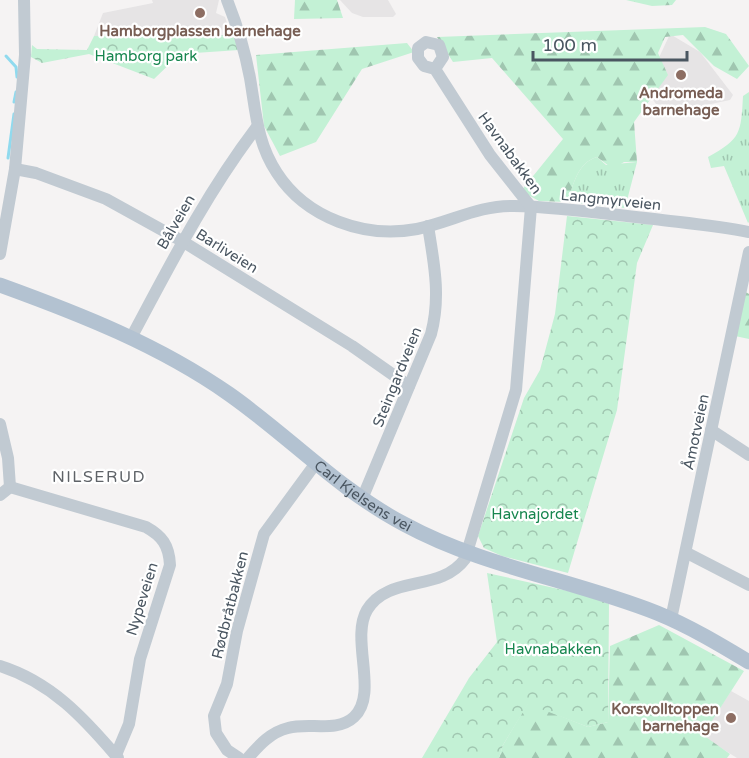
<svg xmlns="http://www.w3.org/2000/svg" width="749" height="758" viewBox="0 0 749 758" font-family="'Varela Round',sans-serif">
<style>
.education{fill:#e6e4e5}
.grass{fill:url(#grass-tufts)}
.forest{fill:url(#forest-firs)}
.park{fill:url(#park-crowns)}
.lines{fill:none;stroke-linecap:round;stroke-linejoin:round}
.stream{stroke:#90daee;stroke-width:3}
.minor{stroke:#c1cad2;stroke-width:12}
.major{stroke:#b3c2d1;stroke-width:15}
.education-dot{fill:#8d6e63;stroke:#fff;stroke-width:2}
.labels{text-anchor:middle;stroke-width:4.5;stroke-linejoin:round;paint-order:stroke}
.education-label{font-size:15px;font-weight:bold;fill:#785e54;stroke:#fff}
.park-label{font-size:15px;fill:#17864f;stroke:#fff}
.street-label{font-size:15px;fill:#4a5661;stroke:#fff}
.neighbourhood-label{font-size:16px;letter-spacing:1.5px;fill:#5f6368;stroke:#fff}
</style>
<defs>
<pattern id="grass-tufts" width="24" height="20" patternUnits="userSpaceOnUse" patternTransform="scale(1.5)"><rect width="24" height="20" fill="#c3f1d5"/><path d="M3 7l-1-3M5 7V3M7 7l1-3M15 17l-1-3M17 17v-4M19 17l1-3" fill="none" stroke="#a0c6b0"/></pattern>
<pattern id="forest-firs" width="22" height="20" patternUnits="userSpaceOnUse" patternTransform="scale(1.5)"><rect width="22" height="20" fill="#c3f1d5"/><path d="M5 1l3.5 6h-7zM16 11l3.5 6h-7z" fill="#a0c6b0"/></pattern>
<pattern id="park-crowns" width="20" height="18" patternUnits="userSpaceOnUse" patternTransform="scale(1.5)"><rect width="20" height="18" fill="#c3f1d5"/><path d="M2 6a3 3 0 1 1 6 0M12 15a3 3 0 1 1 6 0" fill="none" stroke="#a0c6b0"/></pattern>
</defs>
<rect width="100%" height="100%" fill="#f5f3f3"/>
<g class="education">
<path d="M152,0H219L216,13L225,17L231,35L94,36L103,13L153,3Z"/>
<path d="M340,0H388L396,14L393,17H363L352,13Z"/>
<path d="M670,34L700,52L733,95L730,100L697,107L656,104L641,82L656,64Z"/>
<path d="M731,691L749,701V758H737L702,736Z"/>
</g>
<g class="grass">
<path d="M749,92V222L748,223L724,166L711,168L708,157C741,139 741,133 743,96Z"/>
<path d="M597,157L606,165L637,162L625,208L567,202C574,184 577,163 597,157Z"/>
</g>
<g class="forest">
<path d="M295,0H337L343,18L294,19Z"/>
<path d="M626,0H676L672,5L652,6Z"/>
<path d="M705,27L726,34L749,66L737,79L714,66L683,35L665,37L658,53L668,75L634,122L637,162H624L613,169L597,157C577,163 574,184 567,202L539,201L521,191L563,139L492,58L453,62L437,37Z"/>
<path d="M407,43L414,52L362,69L316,142L280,156L264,126L256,55Z"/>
<path d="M744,291L749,294V339L735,336Z"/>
<path d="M659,625L744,671L703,735L730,754L727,758H499L503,745L528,703L588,727L608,722L610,646Z"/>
</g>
<g class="park">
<path d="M235,35L239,50L180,54L154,79L89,54L42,63L31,57L32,45L37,49L87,50L94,36Z"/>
<path d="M567,216L653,225L637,263L617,410L568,573L502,556L484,548L478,536L524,398L540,370L555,314Z"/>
<path d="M487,573L586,595L609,604L608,722L588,727L528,704L503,745L499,758H422L469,678L497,642Z"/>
</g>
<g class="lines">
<g class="stream">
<path d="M6,56L16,67L17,77"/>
<path d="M14,102L16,92"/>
<path d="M8,158L14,114"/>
</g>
<g class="minor">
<path d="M227,0C237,25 245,51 250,78C256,113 257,143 277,173C306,218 365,239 417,229C451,222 479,205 514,206C561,207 608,214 654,219C686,223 718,226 749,232"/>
<path d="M15,169L36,173L106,199L182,241L352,346L409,386"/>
<path d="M0,254L15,169L25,55L24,0"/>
<path d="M131,338C170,265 206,194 256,128"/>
<path d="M0,424L8,458L10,487L0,495"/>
<path d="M711,430L749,455"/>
<path d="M10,487L146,527C162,536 169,545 170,565L140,659L129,724L116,755"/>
<path d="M362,499L431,334C441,297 434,263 428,226"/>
<path d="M687,553L749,585"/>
<path d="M671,619L749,252"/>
<path d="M0,666C51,682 84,718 118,758"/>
<path d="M239,758L227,750L216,733L214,716L227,684L237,631L264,534L316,463"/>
<path d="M248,758C259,745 271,732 288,728C309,722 337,733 354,717C379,694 350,639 367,610C389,574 440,593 465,559L516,390L531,207L490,155L435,69L443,57L439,45L426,42L418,48V58L424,66L435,69"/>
</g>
<path class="major" id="s1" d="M0,285C80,314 159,345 229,394C289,436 339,490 404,524C483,567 574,580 657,613C689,626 719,644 749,662"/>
</g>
<g class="education-dot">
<circle cx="200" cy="13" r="6"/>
<circle cx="681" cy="75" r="6"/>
<circle cx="731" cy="718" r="6"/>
</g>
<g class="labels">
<g class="education-label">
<text x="200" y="36">Hamborgplassen barnehage</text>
<text x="681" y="98">Andromeda<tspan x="681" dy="17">barnehage</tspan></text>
<text x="719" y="714" text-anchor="end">Korsvolltoppen<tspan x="719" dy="17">barnehage</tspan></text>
</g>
<g class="park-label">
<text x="146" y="61">Hamborg park</text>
<text x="535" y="519">Havnajordet</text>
<text x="553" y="654">Havnabakken</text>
</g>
<g class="street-label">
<text transform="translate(510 153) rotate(54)" y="5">Havnabakken</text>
<text transform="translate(611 200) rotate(6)" y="5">Langmyrveien</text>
<text transform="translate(176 222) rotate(-60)" y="5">Bålveien</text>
<text transform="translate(227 251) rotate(32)" y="5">Barliveien</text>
<text transform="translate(397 377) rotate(-68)" y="5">Steingardveien</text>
<text transform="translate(696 432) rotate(-78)" y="5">Åmotveien</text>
<text dy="5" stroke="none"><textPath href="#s1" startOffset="423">Carl Kjelsens vei</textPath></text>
<text transform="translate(142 599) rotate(-73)" y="5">Nypeveien</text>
<text transform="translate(230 605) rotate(-76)" y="5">Rødbråtbakken</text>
</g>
<g class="neighbourhood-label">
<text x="99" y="482">NILSERUD</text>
</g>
</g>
<path d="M533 51v9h154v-9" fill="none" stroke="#4a5661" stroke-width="3"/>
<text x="542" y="51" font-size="18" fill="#4a5661" stroke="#ffffff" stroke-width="4.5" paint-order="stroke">100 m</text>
</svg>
